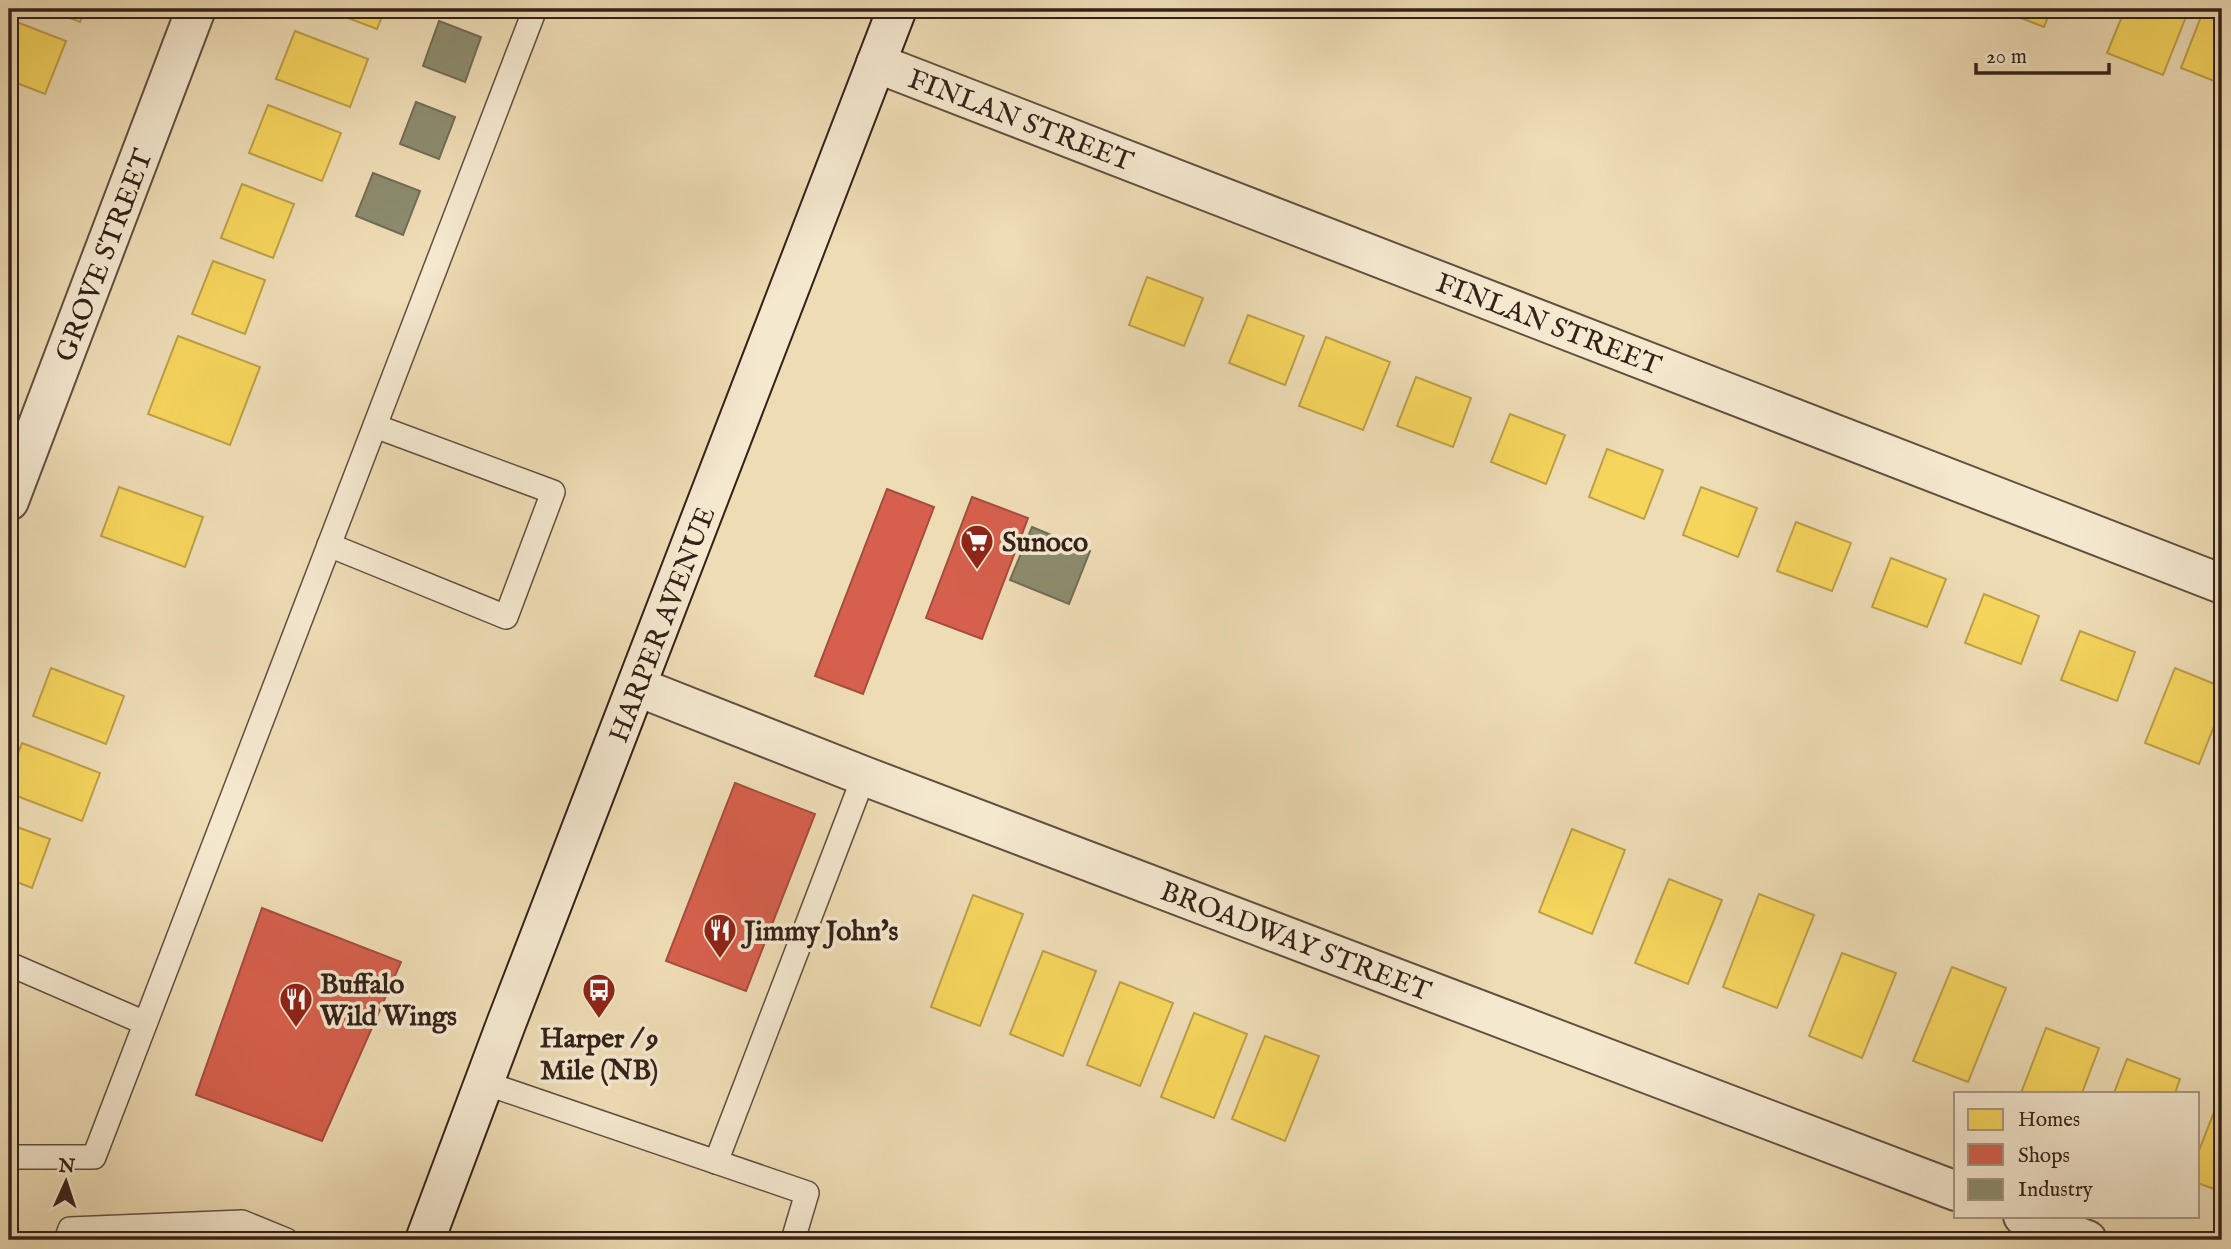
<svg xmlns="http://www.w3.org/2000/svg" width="2231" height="1249" viewBox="0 0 2231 1249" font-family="'IM FELL English',serif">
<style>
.homes{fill:#f6d55c;stroke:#bc9f48;stroke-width:2}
.shops{fill:#d6604d;stroke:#a54d3d;stroke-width:2}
.industry{fill:#8c8c6e;stroke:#726c54;stroke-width:2}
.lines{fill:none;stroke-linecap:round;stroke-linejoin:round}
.service-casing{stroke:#62503f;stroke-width:26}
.minor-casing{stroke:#62503f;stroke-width:42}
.secondary-casing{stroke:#342118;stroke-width:42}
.service{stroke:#f4e8cf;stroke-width:23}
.minor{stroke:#f4e8cf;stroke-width:38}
.secondary{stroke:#f4e8cf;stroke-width:38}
.labels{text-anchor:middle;stroke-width:7;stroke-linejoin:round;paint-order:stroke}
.street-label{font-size:28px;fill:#342118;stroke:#f4e8cf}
.poi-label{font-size:28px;font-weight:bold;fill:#342118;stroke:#f4e8cf;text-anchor:start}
</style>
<rect width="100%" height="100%" fill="#eedcb5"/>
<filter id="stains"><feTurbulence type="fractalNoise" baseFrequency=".00286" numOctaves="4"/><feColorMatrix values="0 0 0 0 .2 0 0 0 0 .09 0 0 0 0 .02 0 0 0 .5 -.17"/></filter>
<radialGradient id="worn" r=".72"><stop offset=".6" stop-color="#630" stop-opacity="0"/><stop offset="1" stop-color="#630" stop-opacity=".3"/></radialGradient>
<g class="homes">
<path d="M47,9H85L80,22Z"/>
<path d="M324,9H385L377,29Z"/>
<path d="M1998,9H2051L2044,27Z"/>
<path d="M2125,9H2189L2163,75L2107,53Z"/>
<path d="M2204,9H2222V84L2181,68Z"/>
<path d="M9,19L66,41L45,94L9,80Z"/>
<path d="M295,31L368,59L350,107L276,79Z"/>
<path d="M268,105L341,133L322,181L249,153Z"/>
<path d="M242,184L294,204L273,258L221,238Z"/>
<path d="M213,261L265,280L245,334L192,314Z"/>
<path d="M1147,277L1203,298L1184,346L1129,325Z"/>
<path d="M1248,315L1304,336L1285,385L1229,363Z"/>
<path d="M178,336L260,367L230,445L148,414Z"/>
<path d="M1326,337L1390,362L1363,430L1299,406Z"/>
<path d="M1416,377L1471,398L1453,447L1397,426Z"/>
<path d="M1510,414L1565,435L1546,484L1491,462Z"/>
<path d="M1607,449L1663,470L1644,519L1589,497Z"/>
<path d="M119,487L203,517L185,567L101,536Z"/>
<path d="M1701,487L1757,508L1738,557L1683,535Z"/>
<path d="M1796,522L1851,543L1832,591L1777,571Z"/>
<path d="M1891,558L1946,579L1927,627L1872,607Z"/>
<path d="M1984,594L2039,616L2021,664L1965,643Z"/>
<path d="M2080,631L2135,652L2117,701L2061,680Z"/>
<path d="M51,668L124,696L106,744L33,716Z"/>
<path d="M2175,668L2222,687V706L2199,764L2145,743Z"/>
<path d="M22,743L100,773L82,821L9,793V776Z"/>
<path d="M9,824L50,839L32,888L9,879Z"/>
<path d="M1572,829L1625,850L1592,934L1539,912Z"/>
<path d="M1669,879L1722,900L1688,984L1635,963Z"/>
<path d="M1759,894L1814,915L1777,1008L1723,987Z"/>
<path d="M973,895L1023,914L980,1026L931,1007Z"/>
<path d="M1043,951L1096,971L1063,1056L1010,1034Z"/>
<path d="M1842,953L1896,973L1862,1058L1809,1036Z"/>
<path d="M1952,967L2006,988L1968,1082L1913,1061Z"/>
<path d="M1120,982L1173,1003L1140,1086L1087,1065Z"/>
<path d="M1194,1013L1247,1034L1214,1118L1161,1097Z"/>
<path d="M2046,1028L2099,1048L2082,1093H2021Z"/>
<path d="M1265,1036L1319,1056L1285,1141L1232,1119Z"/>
<path d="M2127,1059L2180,1079L2175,1093H2114Z"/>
<path d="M2218,1102L2222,1104V1192L2198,1183V1153Z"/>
</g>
<g class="shops">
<path d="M887,489L934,507L863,694L815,676Z"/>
<path d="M972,497L1028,518L982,639L926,618Z"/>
<path d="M735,783L815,814L746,991L666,961Z"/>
<path d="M262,908L401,962L322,1141L196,1095Z"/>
</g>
<g class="industry">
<path d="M439,21L481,37L465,82L423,66Z"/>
<path d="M416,102L455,117L439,159L400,144Z"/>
<path d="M373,173L420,191L403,235L356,216Z"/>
<path d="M1032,527L1090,551L1069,604L1010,580Z"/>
</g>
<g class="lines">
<defs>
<g id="service">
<path d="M329,545L506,617L553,492L375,426"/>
<path d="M9,964L145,1023"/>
<path d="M485,1083L807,1193L793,1240"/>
<path d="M9,1157H94L535,9"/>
<path d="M716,1162L864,776"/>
<path d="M66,1240L70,1229L242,1222L286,1240"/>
</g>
<g id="minor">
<path d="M876,63L2222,584"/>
<path d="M9,501L196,9"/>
<path d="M638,687L864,776L1956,1191"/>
<path d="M2023,1216L2087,1240"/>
</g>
<path id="secondary" d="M425,1240L506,1024L897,9"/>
</defs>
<use href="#service" class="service-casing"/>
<use href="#minor" class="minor-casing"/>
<use href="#secondary" class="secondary-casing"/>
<use href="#service" class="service"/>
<use href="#minor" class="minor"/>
<use href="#secondary" class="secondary"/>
</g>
<defs>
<symbol id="supermarket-pin" viewBox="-11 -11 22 30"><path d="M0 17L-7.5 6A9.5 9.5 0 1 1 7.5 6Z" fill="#8f2418" stroke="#f4e8cf"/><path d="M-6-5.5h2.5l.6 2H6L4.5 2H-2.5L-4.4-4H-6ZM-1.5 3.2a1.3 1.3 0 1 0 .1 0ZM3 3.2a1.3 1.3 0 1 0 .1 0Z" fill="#fff"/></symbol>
<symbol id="restaurant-pin" viewBox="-11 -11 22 30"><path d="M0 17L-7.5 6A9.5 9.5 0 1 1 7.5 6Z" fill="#8f2418" stroke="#f4e8cf"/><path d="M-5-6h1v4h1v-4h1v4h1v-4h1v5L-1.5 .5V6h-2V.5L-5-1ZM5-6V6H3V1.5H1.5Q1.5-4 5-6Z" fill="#fff"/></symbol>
<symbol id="bus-pin" viewBox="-11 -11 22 30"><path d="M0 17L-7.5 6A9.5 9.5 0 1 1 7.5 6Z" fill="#8f2418" stroke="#f4e8cf"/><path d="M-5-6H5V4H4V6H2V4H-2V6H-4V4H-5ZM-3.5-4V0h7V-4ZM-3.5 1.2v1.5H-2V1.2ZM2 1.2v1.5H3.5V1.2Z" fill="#fff"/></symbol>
</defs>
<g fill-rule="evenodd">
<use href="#supermarket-pin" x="958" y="522" width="38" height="52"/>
<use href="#restaurant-pin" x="701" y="911" width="38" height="52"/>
<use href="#bus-pin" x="580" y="971" width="38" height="52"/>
<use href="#restaurant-pin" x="277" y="980" width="38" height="52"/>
</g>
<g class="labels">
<g class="street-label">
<text transform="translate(1021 119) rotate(21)" y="10">FINLAN STREET</text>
<text transform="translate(103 255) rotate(-69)" y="10">GROVE STREET</text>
<text transform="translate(1549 323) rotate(21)" y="10">FINLAN STREET</text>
<text transform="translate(661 624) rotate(-69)" y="10">HARPER AVENUE</text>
<text transform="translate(1296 940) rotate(21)" y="10">BROADWAY STREET</text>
</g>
<g class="poi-label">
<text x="1002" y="551">Sunoco</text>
<text x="744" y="940">Jimmy John's</text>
<text x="320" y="993">Buffalo<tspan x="320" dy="32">Wild Wings</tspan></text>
<text x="599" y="1047" text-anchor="middle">Harper / 9<tspan x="599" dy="32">Mile (NB)</tspan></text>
</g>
</g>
<rect width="2231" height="1249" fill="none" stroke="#eedcb5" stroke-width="35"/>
<rect x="10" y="10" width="2210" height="1228" fill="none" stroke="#342118" stroke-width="3.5"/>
<rect x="18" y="18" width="2196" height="1214" fill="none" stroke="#342118" stroke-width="2"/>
<rect x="1954" y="1092" width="245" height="126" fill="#f4e8cf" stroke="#a79886" stroke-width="2"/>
<rect x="1968" y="1109" width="35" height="21" fill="#f6d55c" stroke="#a79886" stroke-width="2"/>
<text x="2018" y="1126" font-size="21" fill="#342118">Homes</text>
<rect x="1968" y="1144" width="35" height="21" fill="#d6604d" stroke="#a79886" stroke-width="2"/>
<text x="2018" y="1162" font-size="21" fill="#342118">Shops</text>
<rect x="1968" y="1179" width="35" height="21" fill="#8c8c6e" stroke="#a79886" stroke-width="2"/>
<text x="2018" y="1196" font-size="21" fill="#342118">Industry</text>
<g transform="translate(66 1182) rotate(3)" stroke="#f4e8cf" stroke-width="5" paint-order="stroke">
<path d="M0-5L12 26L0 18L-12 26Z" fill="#342118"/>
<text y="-10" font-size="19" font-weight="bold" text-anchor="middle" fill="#342118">N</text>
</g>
<path d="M1976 63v10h133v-10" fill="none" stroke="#342118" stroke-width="3.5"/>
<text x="1986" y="63" font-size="21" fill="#342118" stroke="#f4e8cf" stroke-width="5" paint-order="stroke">20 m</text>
<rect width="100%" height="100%" filter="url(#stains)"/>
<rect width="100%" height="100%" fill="url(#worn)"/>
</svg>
